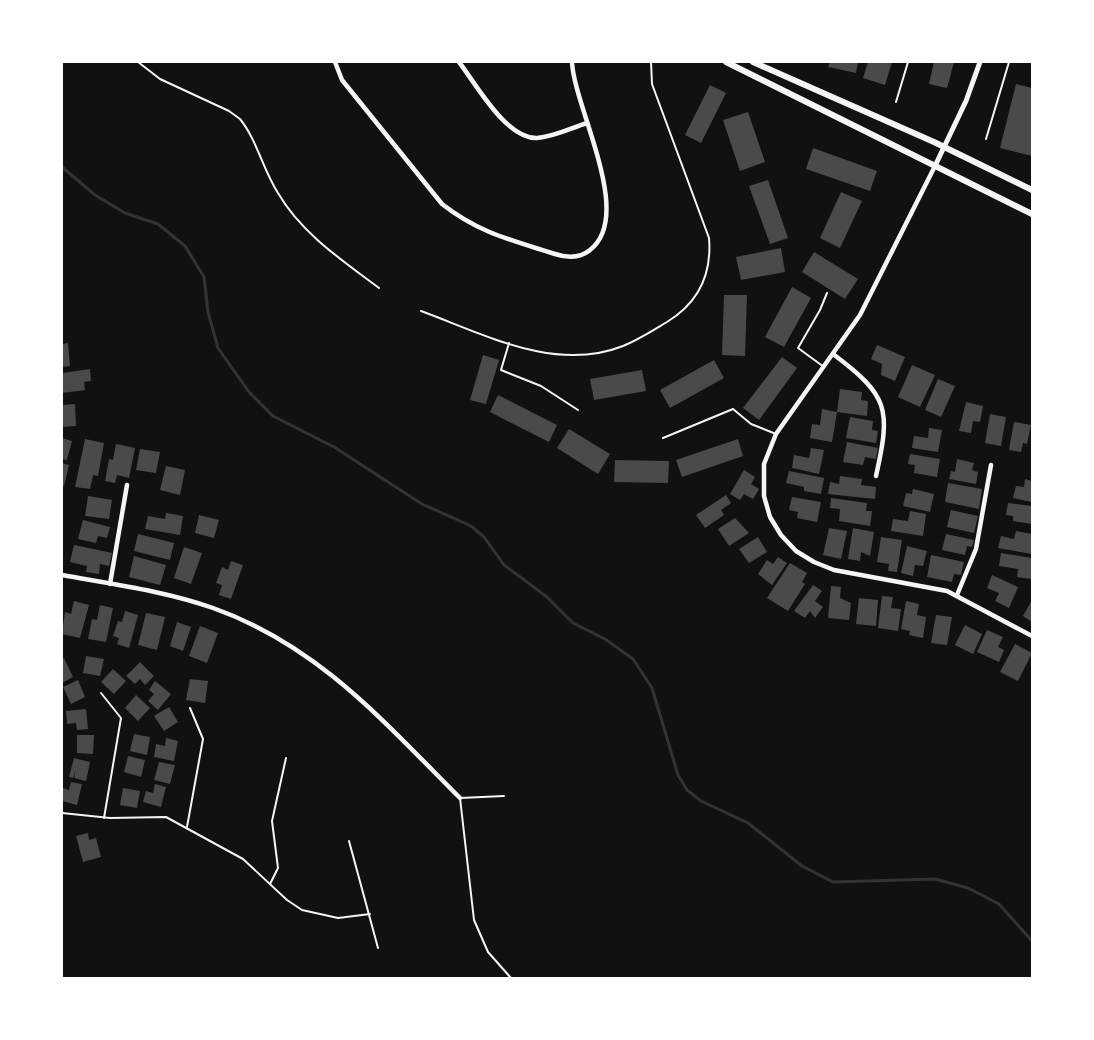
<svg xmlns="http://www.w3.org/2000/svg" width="1094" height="1040" viewBox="0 0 1094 1040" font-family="'PT Sans',sans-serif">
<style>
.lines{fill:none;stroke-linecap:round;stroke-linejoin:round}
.stream{stroke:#333;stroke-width:3}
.building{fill:#4a4a4a}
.service{stroke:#f5f5f5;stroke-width:2}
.minor{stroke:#f5f5f5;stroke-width:4.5}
.tertiary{stroke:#f5f5f5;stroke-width:5}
.secondary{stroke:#f5f5f5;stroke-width:6}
</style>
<rect width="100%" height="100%" fill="#111"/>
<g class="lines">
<path class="stream" d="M62,167L95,195L125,213L158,224L185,246L204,277L208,312L218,348L249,392L273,416L334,447L422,504L471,526L484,537L504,565L547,597L573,623L605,639L633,659L652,688L678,775L687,790L701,801L748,823L802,866L833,882L935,879L968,888L999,904L1032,941"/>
</g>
<g class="building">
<path d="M830,62H858L856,73L828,67Z"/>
<path d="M868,62H892L885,85L863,78Z"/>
<path d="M934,62H954L947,88L929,84Z"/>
<path d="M1016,84L1032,88V156L1000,148Z"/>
<path d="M710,85L726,93L701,143L685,135Z"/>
<path d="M748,112L765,162L740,171L723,120Z"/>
<path d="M813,148L877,171L870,191L806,169Z"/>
<path d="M768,180L788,238L770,244L749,186Z"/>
<path d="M841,192L862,201L840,248L820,238Z"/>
<path d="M781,248L785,272L741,280L736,257Z"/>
<path d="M814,252L858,279L845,299L802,272Z"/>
<path d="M792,287L811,298L784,347L765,337Z"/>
<path d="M724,295H747L745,356L722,355Z"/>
<path d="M68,343L70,366L62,367V344Z"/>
<path d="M877,345L905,357L895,381L881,375L882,364L871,359Z"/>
<path d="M483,355L499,360L486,404L470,400Z"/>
<path d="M782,357L797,368L759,420L743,408Z"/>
<path d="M714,360L724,378L670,408L660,390Z"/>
<path d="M912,365L935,375L920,407L898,397Z"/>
<path d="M90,369L91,381L84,382L85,390L62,393V373Z"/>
<path d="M642,370L646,391L594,400L590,379Z"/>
<path d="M938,379L955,386L941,417L925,410Z"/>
<path d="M840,389L862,392L861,400L868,401L867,416L837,412L832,442L810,438L812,424L820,425L822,409L837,412Z"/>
<path d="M498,395L557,425L549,442L490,412Z"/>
<path d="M966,402L983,406L980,422L973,421L971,433L959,431Z"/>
<path d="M75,404L76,426L62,427V405Z"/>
<path d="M990,414L1006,417L1001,446L985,443Z"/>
<path d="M850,417L873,421L872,430L878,431L876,443L846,438Z"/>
<path d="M1014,422L1031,425L1027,444L1023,443L1021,452L1009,450Z"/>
<path d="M929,428L942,430L938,452L912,448L914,436L928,438Z"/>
<path d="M569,429L610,454L598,474L557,448Z"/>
<path d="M62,438L72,441L67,460L62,459Z"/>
<path d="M85,439L104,443L98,476L93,475L90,489L75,487Z"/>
<path d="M738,439L743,456L682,477L676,460Z"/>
<path d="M847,442L878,448L876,459L865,457L863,465L843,462Z"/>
<path d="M116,444L135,448L129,478L117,475L115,483L105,481L109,459L113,460Z"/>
<path d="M811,448L824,450L819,474L792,468L794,455L809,458Z"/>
<path d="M140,449L160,452L156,473L136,470Z"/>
<path d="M910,454L940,459L937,477L914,473L915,465L908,464Z"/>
<path d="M957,459L974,463L972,470L978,472L976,484L949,479L951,471L955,472Z"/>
<path d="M615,460L669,461L668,483L614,482Z"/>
<path d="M62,463L69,465L64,486L62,485Z"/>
<path d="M166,466L185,470L180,495L160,490Z"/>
<path d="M744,470L755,477L751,484L759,489L753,499L744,494L740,500L730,494Z"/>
<path d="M789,471L824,478L821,494L804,491V487L786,483Z"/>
<path d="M840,476L862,479L861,485L876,487L875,499L828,494L830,482L839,484Z"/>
<path d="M1025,479L1032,481V502L1013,498L1016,486L1024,487Z"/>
<path d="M948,483L982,489L979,509L945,502Z"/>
<path d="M913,489L934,494L930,512L903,506L906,493L912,494Z"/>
<path d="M726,495L731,503L721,510L724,515L705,528L696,515Z"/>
<path d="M88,496L112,500L109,519L85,516Z"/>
<path d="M792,497L821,502L817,522L797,518L798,512L789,510Z"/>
<path d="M831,498L867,503L866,511H872L870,526L839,521L840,509L830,508Z"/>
<path d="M1008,503L1032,506V524L1013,521V516L1006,515Z"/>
<path d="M951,510L978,516L974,533L947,527Z"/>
<path d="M910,511L926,514L923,536L891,531L893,519L908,521Z"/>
<path d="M166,513L183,516L180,535L145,529L148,516L165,519Z"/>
<path d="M199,515L219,520L214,538L195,533Z"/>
<path d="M735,518L749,533L729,546L718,529Z"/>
<path d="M83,520L110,527L107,538L98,536L96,543L78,539Z"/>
<path d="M829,528L847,531L841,559L823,555Z"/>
<path d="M853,528L874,532L870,556L861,552L860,561L848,559Z"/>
<path d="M1016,531L1032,534V554L998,548L1001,536L1014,539Z"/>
<path d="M138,534L174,543L170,560L134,551Z"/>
<path d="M946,534L974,540L972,547L967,546L965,555L942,550Z"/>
<path d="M758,537L767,552L749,563L739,549Z"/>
<path d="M881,537L902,540L897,572L888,571L889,564L877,562Z"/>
<path d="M74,545L112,553L109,566L100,564L99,574L86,572L87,566L70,562Z"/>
<path d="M907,546L927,551L923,566L915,565L913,576L901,573Z"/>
<path d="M184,547L202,553L191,584L174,578Z"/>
<path d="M1001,553L1032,558L1031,579L1017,577L1018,569L999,566Z"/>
<path d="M931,555L964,562L961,575L954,574L952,582L927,577Z"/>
<path d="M134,556L166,565L160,585L129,577Z"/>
<path d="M778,557L787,563L772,585L758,574L767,560L773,564Z"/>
<path d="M231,561L243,565L231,599L219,595L222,585L216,583L222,567L228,570Z"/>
<path d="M790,563L807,573L802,582L805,584L788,611L767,598Z"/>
<path d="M992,575L1018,587L1009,608L995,601L999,593L987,588Z"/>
<path d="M813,585L822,591L815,601L823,607L815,618L810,611L805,618L794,611Z"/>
<path d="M831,586L841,587L840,598L851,603L849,620L828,618Z"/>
<path d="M882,596L893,597L891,608L901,609L898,631L878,628Z"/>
<path d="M859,598L878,600L876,626L856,624Z"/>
<path d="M1032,600V622L1023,616Z"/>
<path d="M74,601L89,605L80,638L62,634L65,612L71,614Z"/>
<path d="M906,601L919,604L917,615L926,617L923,638L909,635L910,631L901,629Z"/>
<path d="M100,605L113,608L106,642L88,639L92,619L97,620Z"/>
<path d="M125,611L138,615L129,648L117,644L119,638L113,636L118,621L122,622Z"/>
<path d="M146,613L165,617L157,650L138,645Z"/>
<path d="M936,615L952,617L947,645L931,643Z"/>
<path d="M177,622L191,627L183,651L170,646Z"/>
<path d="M965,625L982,634L973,654L955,645Z"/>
<path d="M200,626L218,633L207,663L189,656Z"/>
<path d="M987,630L1003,637L998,647L1004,650L999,662L977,652Z"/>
<path d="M1015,644L1032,653L1018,681L1000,672Z"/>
<path d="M86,656L104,659L100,676L83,673Z"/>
<path d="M64,658L73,677L62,683V660Z"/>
<path d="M140,662L154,676L145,685L140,679L135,684L126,676Z"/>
<path d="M113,669L126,681L114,694L101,682Z"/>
<path d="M190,679L208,681L205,703L186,700Z"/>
<path d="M78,680L85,697L71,704L63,687Z"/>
<path d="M155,681L171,694L158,710L148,701L154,694L149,690Z"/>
<path d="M136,695L150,708L138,721L125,708Z"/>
<path d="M169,707L178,722L164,731L154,716Z"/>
<path d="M86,709L88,729L77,730L76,723L67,724L66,711Z"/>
<path d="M134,734L150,737L147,755L130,751Z"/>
<path d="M77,735H94L93,754L77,753Z"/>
<path d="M166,738L178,741L174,761L154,757L156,744L165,746Z"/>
<path d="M128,756L145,760L141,777L124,772Z"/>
<path d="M74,758L90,762L86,781L74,778L76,769L73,778L69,777Z"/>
<path d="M159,762L175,765L170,784L154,780Z"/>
<path d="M71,782L82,784L77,805L62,801V788L69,790Z"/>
<path d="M155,784L166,787L161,807L143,802L146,791L153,793Z"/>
<path d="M123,788L140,791L137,808L120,805Z"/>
<path d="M88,833L89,840L96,838L101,857L83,862L76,836Z"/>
</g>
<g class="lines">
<g class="service">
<path d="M138,62L160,79L229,111L240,119C257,140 263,170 278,193C301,233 343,261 379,288"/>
<path d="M896,102L908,62"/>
<path d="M986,139L1009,62"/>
<path d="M421,311C484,334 555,373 623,346C638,340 652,331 667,322C698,303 712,274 709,238L652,84L651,62"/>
<path d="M509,343L501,370L541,386L578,410"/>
<path d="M824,367L798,348L820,310L827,293"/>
<path d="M663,438L733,409L751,424L776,434"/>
<path d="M101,693L121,718L104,818"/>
<path d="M504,796L460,798L474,920L488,952L511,978"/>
<path d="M62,813L110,818L166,817L243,859L287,900L302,910L338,918L370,914"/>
<path d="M187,827L203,739L190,708"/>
<path d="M349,841L378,948"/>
<path d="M270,884L278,868L272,821L286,758"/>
</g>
<g class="minor">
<path d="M335,62L342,80L442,204C479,233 511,240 555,254C567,258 579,259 590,250C635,215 574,108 572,62"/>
<path d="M459,62C476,84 506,139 537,138C554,137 571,128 587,123"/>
<path d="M935,166L860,315L776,434L764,464V496L770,517L781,535L796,551L814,562L834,570L947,591L1032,636"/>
<path d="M833,354C889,396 891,409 876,476"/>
<path d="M62,575C112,584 165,591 213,608C318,645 384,722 460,798"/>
<path d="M110,584L127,485"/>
<path d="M957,595L976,549L991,465"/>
</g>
<path class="tertiary" d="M935,166L966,101L980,62"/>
<g class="secondary">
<path d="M726,62L1032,214"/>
<path d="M753,62L934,142L1032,190"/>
</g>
</g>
<rect width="1094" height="1040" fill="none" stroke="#ffffff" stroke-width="126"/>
</svg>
